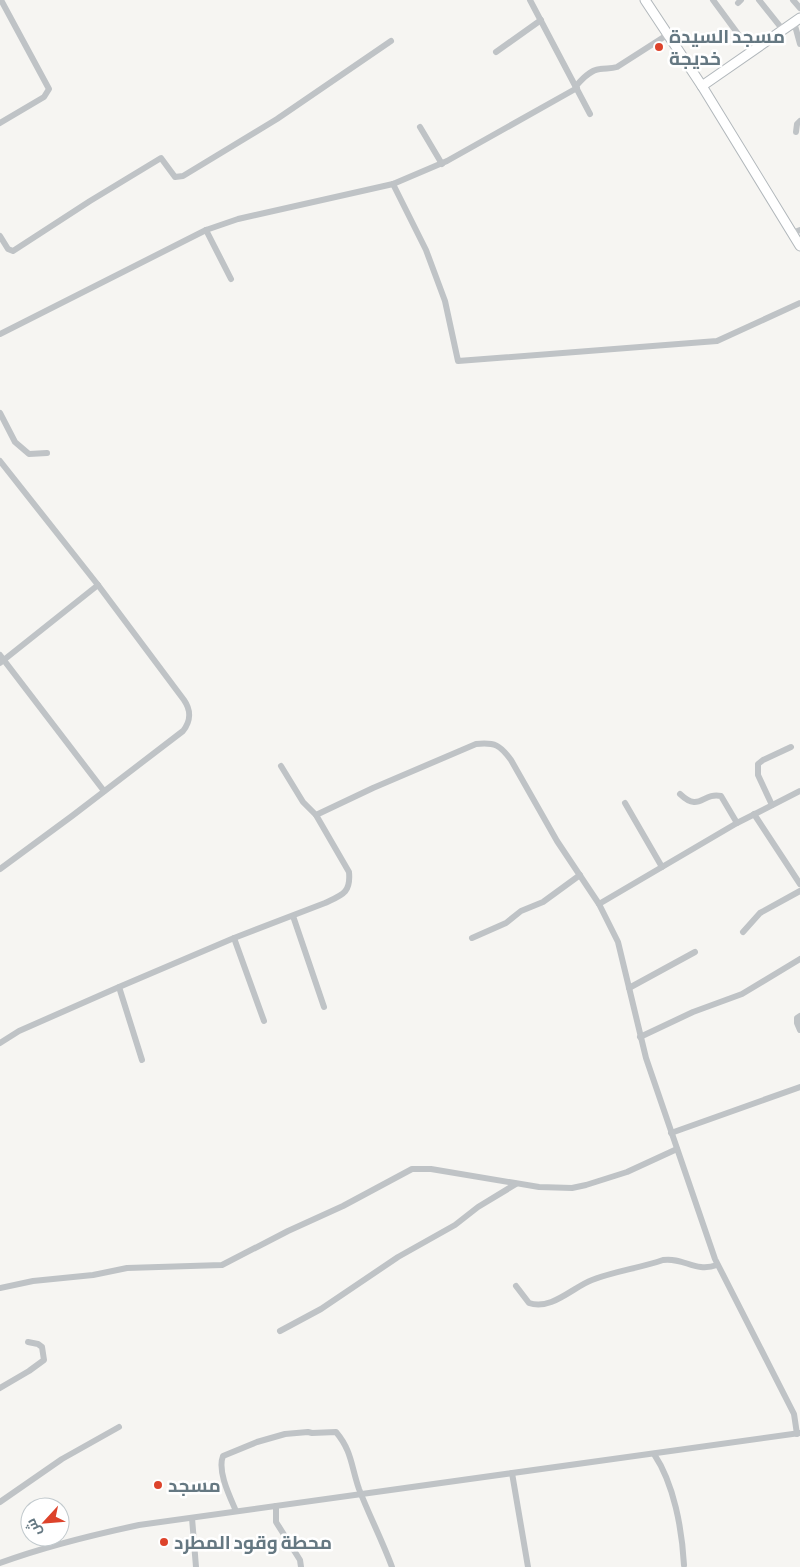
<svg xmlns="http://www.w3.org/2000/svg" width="800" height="1567" viewBox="0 0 800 1567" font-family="'Alegreya Sans',Cairo,sans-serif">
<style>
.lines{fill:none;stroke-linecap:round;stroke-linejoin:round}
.secondary-casing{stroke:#b1b7bb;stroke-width:11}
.street{stroke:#bfc3c6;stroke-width:6}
.secondary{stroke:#fff;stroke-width:9}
.poi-dot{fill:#dd432b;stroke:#fff;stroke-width:2}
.labels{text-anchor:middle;stroke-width:5;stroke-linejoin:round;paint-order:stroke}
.poi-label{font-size:19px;font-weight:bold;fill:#657882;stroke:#fff;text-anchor:start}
</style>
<rect width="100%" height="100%" fill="#f6f5f2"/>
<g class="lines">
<defs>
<g id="secondary">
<path d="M645,0L702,86L800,246"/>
<path d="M702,86L800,18"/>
</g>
</defs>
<use href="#secondary" class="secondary-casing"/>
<g class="street">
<path d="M530,0L590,114"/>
<path d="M713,0L741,38L756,49"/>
<path d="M759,0L783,30"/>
<path d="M793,0L800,8"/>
<path d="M738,3L741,0"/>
<path d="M794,22L800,44"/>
<path d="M496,52L541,20"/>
<path d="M576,86C582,79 590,70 600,69C606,68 611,69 617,67L667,35"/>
<path d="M0,123L44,97L49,89L1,0"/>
<path d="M420,127L442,164"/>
<path d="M796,132L797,124L800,121"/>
<path d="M393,184L426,250L445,301L458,361L717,341L800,303"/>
<path d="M792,233L800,230"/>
<path d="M0,236L8,249L13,251L90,201L161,158L175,177L183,176L277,119L391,41"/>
<path d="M231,279L206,230L238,219L393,184L447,161L577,88"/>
<path d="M0,334L206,230"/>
<path d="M0,413L15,442L29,454L47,453"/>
<path d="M0,461L98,585L184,700C191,710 191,721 183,731L72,816L0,869"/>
<path d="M0,655L104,791"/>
<path d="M0,663L98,585"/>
<path d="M680,794C700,813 702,792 721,796L737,823"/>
<path d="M625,803L662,867"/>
<path d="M772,805L758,775V764L763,760L791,747"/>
<path d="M754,814L800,884"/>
<path d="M316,815L373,788L476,744C495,742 500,745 511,760L557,841L599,904L618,942L646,1058L715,1259L794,1414L797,1434"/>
<path d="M599,904L737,823L800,791"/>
<path d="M293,916L324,1007"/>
<path d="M743,932L760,913L800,891"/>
<path d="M234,938L264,1021"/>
<path d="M472,938L506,923L521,911L543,902L580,875"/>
<path d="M119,987L142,1060"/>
<path d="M629,988L695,952"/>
<path d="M800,1016L797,1018V1023L800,1030"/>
<path d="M640,1037L693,1012L742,994L800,959"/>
<path d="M0,1043L19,1031L119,987L234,938L325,903C342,895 351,893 349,872L316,815L303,802L281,766"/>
<path d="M671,1133L800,1087"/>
<path d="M516,1286L529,1303C551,1311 573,1287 592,1280C615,1271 640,1268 663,1260C684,1257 695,1273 717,1265"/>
<path d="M0,1288L33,1281L93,1275L127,1268L222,1265L288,1231L343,1206L412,1169H431L539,1187L572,1188L586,1185L627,1172L677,1149"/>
<path d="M280,1331L321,1309L398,1257L455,1225L478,1207L516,1184"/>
<path d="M0,1388L29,1371L44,1360L42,1347L38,1344L28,1342"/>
<path d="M654,1454C674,1484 682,1529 684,1565"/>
<path d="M512,1473L528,1567"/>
<path d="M0,1502L62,1459L119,1427"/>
<path d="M276,1506V1522L300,1560L301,1567"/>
<path d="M236,1511C230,1497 217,1471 223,1456L257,1442L285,1434L308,1432L312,1433L336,1432C352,1451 351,1466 359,1489C369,1515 382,1540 392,1567"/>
<path d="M192,1518L196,1567"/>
<path d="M0,1563C46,1546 92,1535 139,1525L800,1433"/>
</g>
<use href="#secondary" class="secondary"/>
</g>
<g class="poi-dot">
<circle cx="659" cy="47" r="5"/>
<circle cx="158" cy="1485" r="5"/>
<circle cx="164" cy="1542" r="5"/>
</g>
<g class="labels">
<g class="poi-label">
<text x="669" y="43">مسجد السيدة<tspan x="669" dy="22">خديجة</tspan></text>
<text x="168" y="1492">مسجد</text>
<text x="174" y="1549">محطة وقود المطرد</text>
</g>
</g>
<g transform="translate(45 1522) rotate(244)"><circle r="24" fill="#ffffff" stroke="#c1c9cd"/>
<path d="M0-4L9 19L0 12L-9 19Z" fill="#dd432b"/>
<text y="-8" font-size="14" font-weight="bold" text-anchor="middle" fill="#657882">ش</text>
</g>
</svg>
